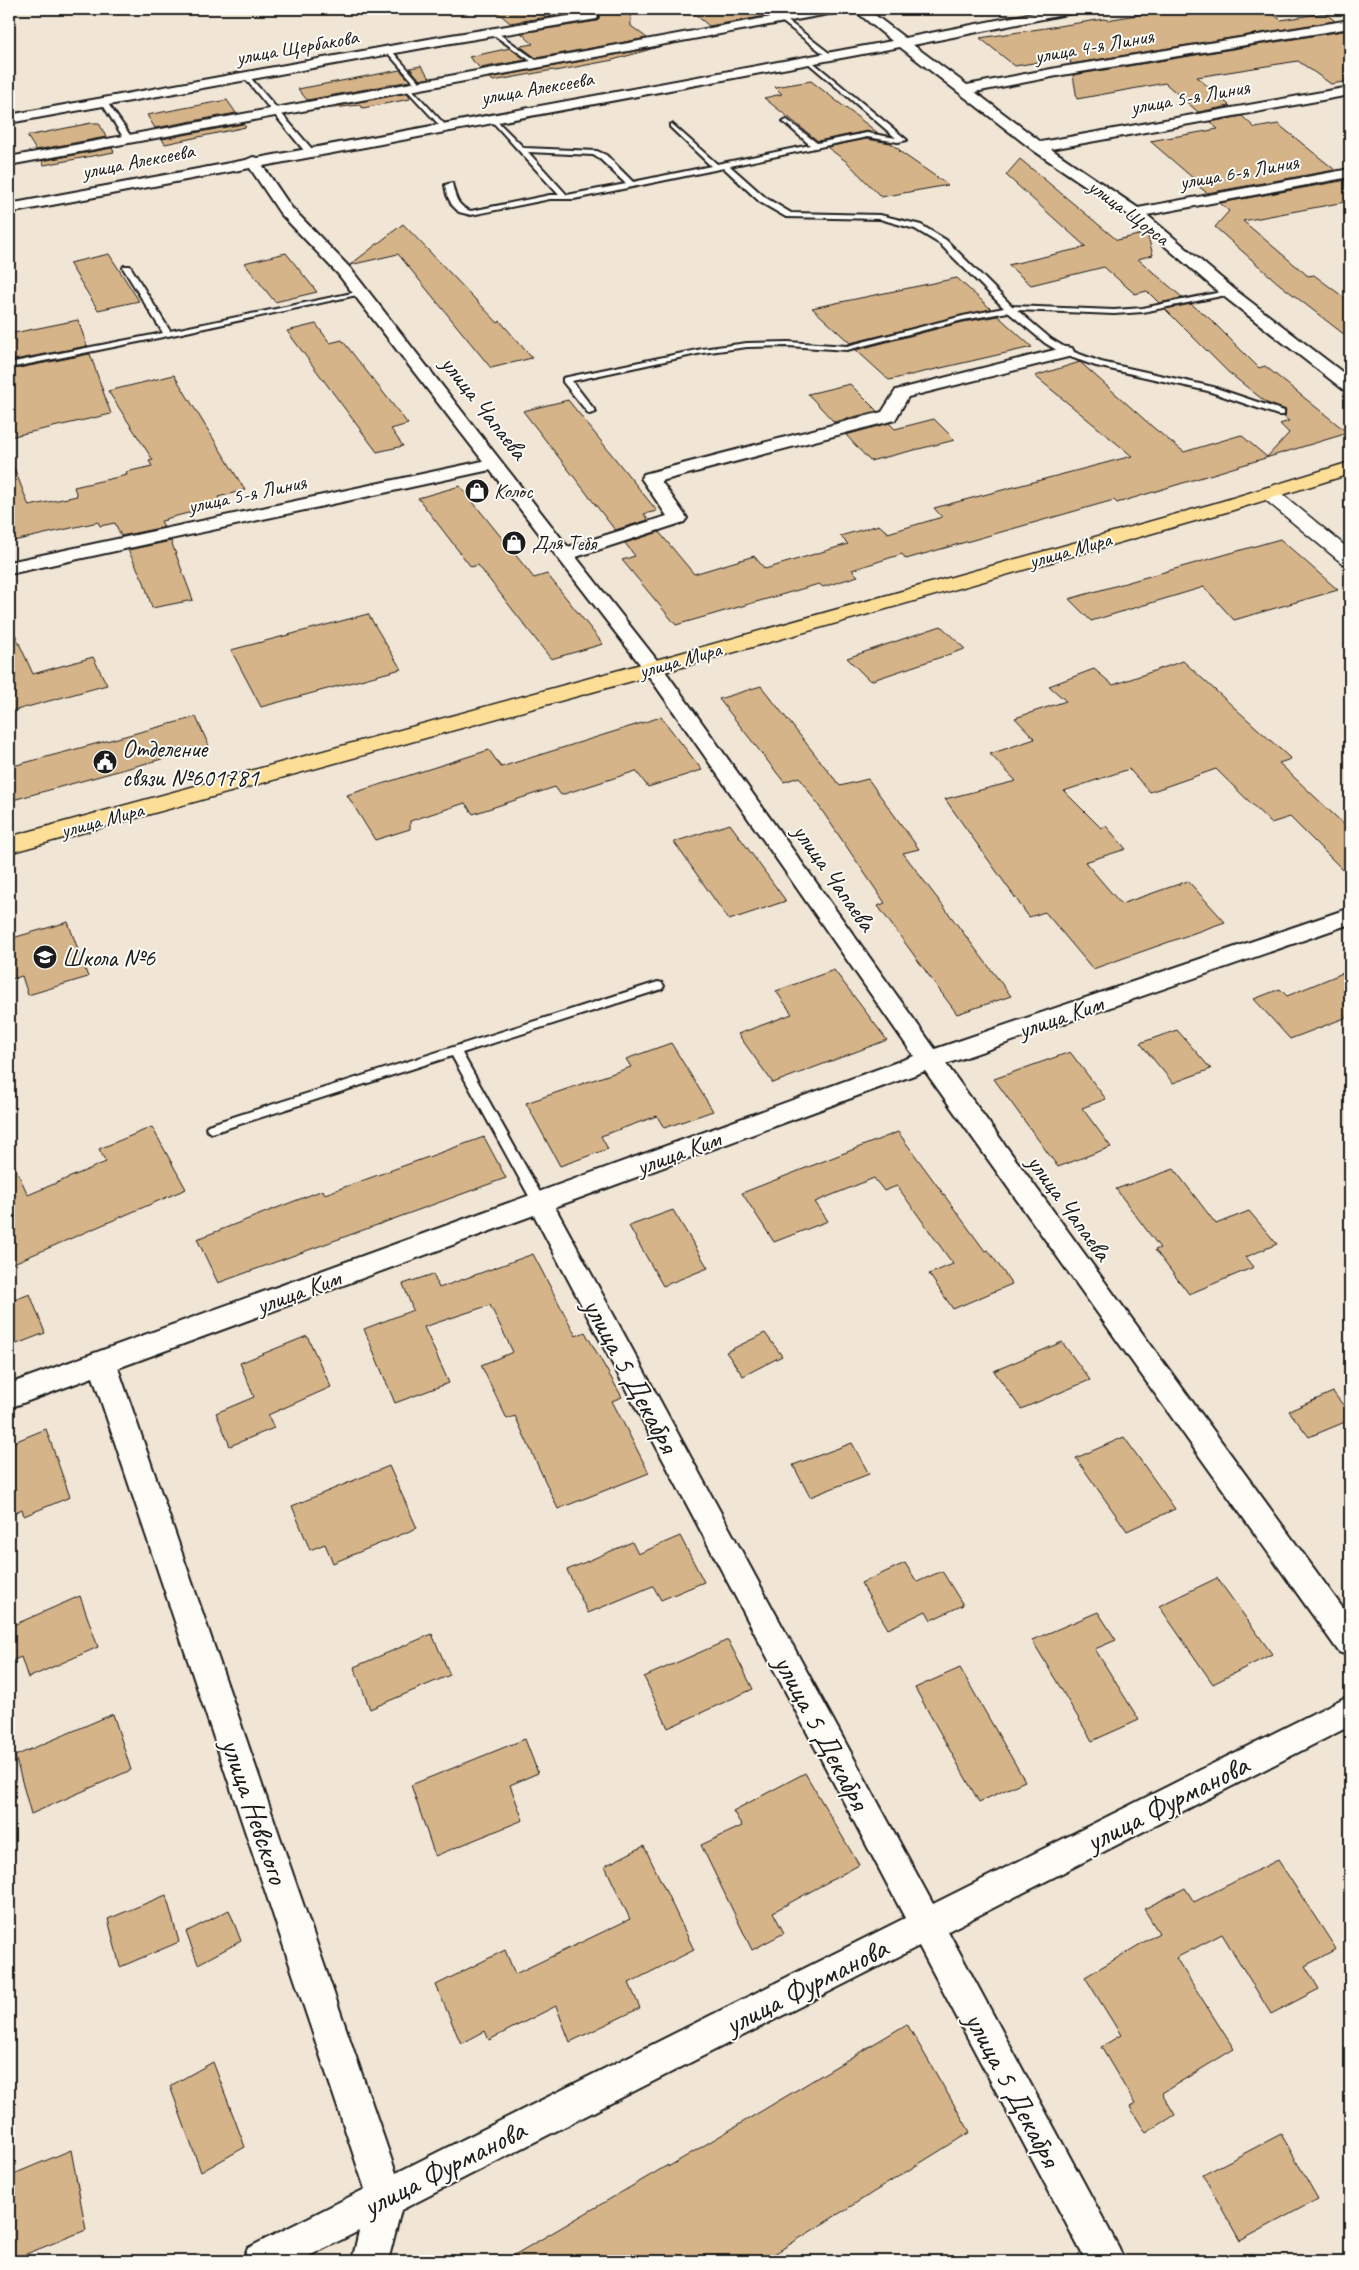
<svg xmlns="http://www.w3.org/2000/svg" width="1359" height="2270" viewBox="0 0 1359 2270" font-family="Caveat,sans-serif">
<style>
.building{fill:#d6b489;stroke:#1c1c1c}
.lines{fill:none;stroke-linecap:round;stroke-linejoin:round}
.service-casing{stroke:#1c1c1c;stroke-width:4}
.minor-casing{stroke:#1c1c1c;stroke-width:4}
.tertiary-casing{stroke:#1c1c1c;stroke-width:3}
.primary-casing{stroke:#1c1c1c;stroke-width:3}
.service{fill:#fdfcf7;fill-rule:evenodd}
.minor{fill:#fdfcf7;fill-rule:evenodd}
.tertiary{fill:#fdfcf7;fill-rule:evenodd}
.primary{fill:#fdde96;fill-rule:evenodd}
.labels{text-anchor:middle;stroke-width:4;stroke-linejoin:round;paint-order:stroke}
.far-street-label{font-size:21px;fill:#1c1c1c;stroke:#fdfcf7}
.far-poi-label{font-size:21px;fill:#1c1c1c;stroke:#fdfcf7;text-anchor:start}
.street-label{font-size:25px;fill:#1c1c1c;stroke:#fdfcf7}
.poi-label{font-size:25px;fill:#1c1c1c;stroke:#fdfcf7;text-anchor:start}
.near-street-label{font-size:30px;fill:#1c1c1c;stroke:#fdfcf7}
</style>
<rect width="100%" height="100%" fill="#f1e6d6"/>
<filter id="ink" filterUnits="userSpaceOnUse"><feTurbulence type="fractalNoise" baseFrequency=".02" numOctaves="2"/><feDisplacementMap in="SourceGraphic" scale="10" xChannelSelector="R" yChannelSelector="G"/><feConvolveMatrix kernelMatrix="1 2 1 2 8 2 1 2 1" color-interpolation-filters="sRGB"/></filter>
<g filter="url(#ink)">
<g class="building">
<path d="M494,9H630L631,26L647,38L536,58L520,46L533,44L521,33L597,21L600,15L592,10L510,23Z"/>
<path d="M689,9H801V10L709,26Z"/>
<path d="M1171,9H1266L1281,20L1325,13L1335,21L1071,64L1069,57L1015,66L980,38L1104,19L1107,20Z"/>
<path d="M1349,30L1350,81L1331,84L1298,61L1197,77L1230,106L1198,112L1165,83L1077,99L1073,75Z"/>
<path d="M658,47L613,60L555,71L553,70L493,81L490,78Z"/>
<path d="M510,48L526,60L480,68L469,57Z"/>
<path d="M421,66L430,78L420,80L410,68Z"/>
<path d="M400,70L410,81L307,100L298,89Z"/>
<path d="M811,81L878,133L867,131L818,141L764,98L782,94L775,87Z"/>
<path d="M408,93L410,99L363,108L359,105L316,110Z"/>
<path d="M227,100L236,113L155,128L147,115Z"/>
<path d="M1242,116L1255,128L1278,124L1335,170L1207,193L1191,180L1194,179L1150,141L1218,129L1210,122Z"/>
<path d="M91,123H99L106,137L36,150L27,136Z"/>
<path d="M243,124L246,127L165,144L162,139Z"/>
<path d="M867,139L890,143L901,151H899L948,185L881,197L847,162L827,147Z"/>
<path d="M112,148L114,152L44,165L42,161Z"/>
<path d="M1020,159L1117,240L1147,233L1153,255L1138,259L1183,298L1159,303L1147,291L1135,294L1104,267L1031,285L1008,265L1086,247L1006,175Z"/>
<path d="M1347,180L1350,182V201L1243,221L1308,276L1314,275L1350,302V339L1278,283L1215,227L1229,211L1220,203Z"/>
<path d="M403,224L498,323L500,321L532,358L491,368L398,254L350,265Z"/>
<path d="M286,253L317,292L275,302L244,263Z"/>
<path d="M109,254L139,301L98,310L69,263Z"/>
<path d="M957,278L991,309L850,343L812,308Z"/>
<path d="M1191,304L1208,317L1259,368L1265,366L1348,433L1117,503L1114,500L906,559L902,554L852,570L858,576L823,587L819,584L676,625L622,560L635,556L625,543L659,532L694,574L754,556L765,569L848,544L840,536L879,525L888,533L942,517L934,508L1132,456L1035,376L1080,362L1155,429L1184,452L1241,435L1267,457L1289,433L1280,424L1289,421L1284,417L1286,410L1267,403L1228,372L1165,309Z"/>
<path d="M998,316L1032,347L889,380L856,350L963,322Z"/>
<path d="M78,320L87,346L9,361V334Z"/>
<path d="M316,324L330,343L342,340L408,424L391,429L403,446L377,452L287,331Z"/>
<path d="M90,354L111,414L9,437V370Z"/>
<path d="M174,375L245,490L218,497L223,504L165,519L166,520L161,521L164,527L121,536L115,523L100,526L98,522L9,542V460H11L29,506L77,496L74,487L127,475L126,472L152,466L149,461L153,460L108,391Z"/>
<path d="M850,384L877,411L834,422L808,394Z"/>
<path d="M568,400L657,511L644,514L648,520L615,530L523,411Z"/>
<path d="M934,419L955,440L870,461L846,435L889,423L895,429Z"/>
<path d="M460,486L534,578L547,574L603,644L551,659L478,565L471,567L418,498Z"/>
<path d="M1280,539L1338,590L1234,620L1204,587L1091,621L1069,599Z"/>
<path d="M171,541L193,600L152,608L144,582L128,550Z"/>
<path d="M368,614L401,669L261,707L231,650Z"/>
<path d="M9,621L33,674L93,657L107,685L9,712Z"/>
<path d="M941,626L965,649L870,681L847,658Z"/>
<path d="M1183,661L1291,759L1279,763L1350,830V877L1290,817L1271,823L1216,769L1150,792L1129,769L1064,791L1101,828L1106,826L1126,849L1085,862L1121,904L1188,881L1225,922L1093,969L1045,912L1029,917L945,799L1016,781L990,754L1035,739L1015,718L1066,701L1049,686L1094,669L1113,685Z"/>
<path d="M761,686L840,786L868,779L919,849L903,853L1011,996L957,1014L878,906L885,903L799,777L784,782L719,699Z"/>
<path d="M196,717L209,746L9,801V767Z"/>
<path d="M661,717L702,770L648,787L636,771L561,795L555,787L473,814L465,803L410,821V829L375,840L347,795L489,750L501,767Z"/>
<path d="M730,824L786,901L729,920L674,842Z"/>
<path d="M68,922L88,977L28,995L22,976L9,980V939Z"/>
<path d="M834,970L887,1040L773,1083L738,1034L792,1014L776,991Z"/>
<path d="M1350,970V1016L1290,1039L1254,999L1280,989L1287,996Z"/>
<path d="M1177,1030L1211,1069L1173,1083L1140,1043Z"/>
<path d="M671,1043L713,1111L664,1128L657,1116L601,1136L608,1149L560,1166L526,1103L631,1067L626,1059Z"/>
<path d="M1070,1052L1106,1099L1082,1108L1111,1147L1058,1167L994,1079Z"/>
<path d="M152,1127L186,1189L9,1265V1154L28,1195L106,1162L99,1149Z"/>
<path d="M898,1132L985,1251L988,1250L1012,1284L953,1309L929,1274L953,1264L897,1186L884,1191L874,1178L815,1202L828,1221L774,1242L742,1193Z"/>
<path d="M484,1137L506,1178L218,1283L197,1239L323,1190L325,1194Z"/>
<path d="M1174,1169L1216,1224L1249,1211L1277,1244L1246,1257L1254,1267L1189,1294L1155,1250L1160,1248L1116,1189Z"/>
<path d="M673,1210L708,1268L663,1286L629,1226Z"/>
<path d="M533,1254L576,1336L585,1332L622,1397L612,1401L649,1473L558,1509L515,1416L507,1419L481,1365L513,1352L490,1305L424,1327L449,1383L395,1403L364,1329L413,1310L403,1284L433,1274L439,1288Z"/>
<path d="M30,1294L45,1333L9,1347V1302Z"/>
<path d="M765,1333L782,1356L743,1376L726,1352Z"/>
<path d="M307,1336L331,1387L268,1415L274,1428L230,1446L216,1413L254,1397L240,1363Z"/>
<path d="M1062,1342L1090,1380L1021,1409L994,1371Z"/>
<path d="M1333,1392L1350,1414V1420L1309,1437L1289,1411Z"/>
<path d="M46,1429L70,1497L24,1516L22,1509L9,1515V1444Z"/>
<path d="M1124,1437L1175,1509L1127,1531L1076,1458Z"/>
<path d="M852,1443L869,1474L810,1497L793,1465Z"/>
<path d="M389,1466L417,1528L333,1563L325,1544L310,1550L292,1506Z"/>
<path d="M680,1536L704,1582L661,1600L653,1586L588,1613L567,1570L632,1542L638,1554Z"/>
<path d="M905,1563L917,1582L942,1571L963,1605L931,1620L926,1611L888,1629L861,1583Z"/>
<path d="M1217,1578L1272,1654L1213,1684L1159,1606Z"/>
<path d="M80,1596L98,1647L28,1678L21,1657L9,1662V1627Z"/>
<path d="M1098,1612L1116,1640L1095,1649L1139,1720L1092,1741L1032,1640Z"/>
<path d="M432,1634L450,1675L370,1709L354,1667Z"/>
<path d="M728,1640L753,1689L668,1728L644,1677Z"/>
<path d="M960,1668L1025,1781L979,1802L915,1688Z"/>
<path d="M113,1714L131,1770L31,1814L15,1756Z"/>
<path d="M525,1739L538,1773L510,1785L523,1820L435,1856L411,1785Z"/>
<path d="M805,1773L859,1865L773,1912L784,1933L752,1950L701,1845L742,1826L733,1811Z"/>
<path d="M644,1846L694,1950L629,1983L640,2008L570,2042L556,2006L489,2040L485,2031L461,2044L436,1985L505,1950L515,1974L630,1919L605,1866Z"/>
<path d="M1278,1860L1336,1949L1305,1966L1319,1989L1271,2014L1222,1934L1176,1958L1234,2049L1162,2093L1175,2115L1146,2133L1130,2107L1135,2104L1101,2047L1121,2035L1085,1977L1159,1933L1144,1909L1185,1888L1194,1902Z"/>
<path d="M166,1895L179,1942L120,1967L108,1919Z"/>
<path d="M229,1910L241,1941L198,1964L186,1932Z"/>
<path d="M907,2024L970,2132L763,2261H504L668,2165V2167Z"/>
<path d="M213,2062L245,2147L201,2172L170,2086Z"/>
<path d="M1281,2134L1318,2199L1240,2241L1203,2175Z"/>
<path d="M71,2150L86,2230L9,2261V2176Z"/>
</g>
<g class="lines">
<defs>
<g id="service">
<path d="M780,18H784L833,56V58H829L780,20Z"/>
<path d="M491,31H495L540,63L535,64L491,33Z"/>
<path d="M386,49H390L421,84V86H417L386,51Z"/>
<path d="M809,59L907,140L898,142L867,137L730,166L766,198L791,213L880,215L921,225L946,240L1012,306L1114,310L1143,308L1231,290V294L1143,312L1114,314L1017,310L1051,339L1071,351L1101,362L1213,387L1284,411V415H1278L1208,391L1096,366L1065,355L1045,343L1008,312L963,320L847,350L788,346L747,347L702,353L572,381L596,412L589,414L563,382V378L702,349L747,343L788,342L847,346L963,316L1004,308L940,244L915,229L880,219L786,217L760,202L724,168L574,199H550L471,215L459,212L452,205L447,195L445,185L452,183C455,196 457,207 471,211L550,195H559L490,119V117L492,116L524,148L597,151L606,155L633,182L711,166L670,127V125L672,124L717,164L810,145L785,123L783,122L787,120L817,143L867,133L896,138L807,62V60ZM528,152L593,155L600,159L626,184L567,195Z"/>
<path d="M244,75H248L312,149V153H306L244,77Z"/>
<path d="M405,86H409L446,126V128H442L405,88Z"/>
<path d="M102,101H106L132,138L131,140H125L101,102Z"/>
<path d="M124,266H130L170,331L362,291L366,293L168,336L9,368V363L163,333L123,268Z"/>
<path d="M658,982L662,983L664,986L662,989L462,1053L546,1203L545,1207H535L452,1056L212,1133L208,1131L206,1128L208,1125Z"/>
</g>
<g id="minor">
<path d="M814,9H840L834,13L9,165V157Z"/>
<path d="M853,9H867L905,38L1054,9H1078L1072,13L913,45L967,85L1062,67L1350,20V28L1062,75L975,92L1041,142L1350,87V95L1051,149L1138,208L1350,169V177L1147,215L1234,289L1350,378V391L1344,390L1222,295L1130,216L1033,150L900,47L263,166L291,207L350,268L568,547L667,516L641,478L644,474L882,412L896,390L1066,347L1072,348L1074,352L1072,356L908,397L895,420L661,481L687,518L684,522L576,557L660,664L935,1049L1350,908V924L946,1064L1350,1618V1656L1339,1652L925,1071L555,1207L933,1904L1350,1695V1726L948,1931L1119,2248L1124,2261H1086L919,1946L401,2210L388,2261H352L359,2231L299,2261H243L248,2248L365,2189L93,1377L9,1408V1384L914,1056L646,672L490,470L9,574V562L483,461L338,274L280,213L250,168L9,213V204L246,160L253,157L258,158L892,41ZM534,1215L905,1918L396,2173L118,1368Z"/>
<path d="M592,12L598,16L597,19L445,44L9,123V115L445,36Z"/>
</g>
<path id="tertiary" d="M1269,487L1276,489L1350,550V566L1343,564L1262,497L1259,493L1262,489Z"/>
<path id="primary" d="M1350,462V474L1230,511L661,673L9,853V837L645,663L1216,503Z"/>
</defs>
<use href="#service" class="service-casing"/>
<use href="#minor" class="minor-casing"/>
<use href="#tertiary" class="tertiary-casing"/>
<use href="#primary" class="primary-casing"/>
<use href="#service" class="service"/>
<use href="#minor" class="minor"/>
<use href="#tertiary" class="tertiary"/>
<use href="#primary" class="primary"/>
</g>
</g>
<defs>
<symbol id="shop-disc" viewBox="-11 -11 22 22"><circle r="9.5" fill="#1c1c1c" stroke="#fdfcf7"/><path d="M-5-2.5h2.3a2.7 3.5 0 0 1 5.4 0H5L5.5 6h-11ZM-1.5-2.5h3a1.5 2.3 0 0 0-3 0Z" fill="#fff"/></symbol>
<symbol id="civic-disc" viewBox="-11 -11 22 22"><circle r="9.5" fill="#1c1c1c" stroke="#fdfcf7"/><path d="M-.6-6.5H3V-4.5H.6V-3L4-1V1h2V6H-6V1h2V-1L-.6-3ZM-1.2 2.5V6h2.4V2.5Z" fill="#fff"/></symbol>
<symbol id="school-disc" viewBox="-11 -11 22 22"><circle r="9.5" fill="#1c1c1c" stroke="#fdfcf7"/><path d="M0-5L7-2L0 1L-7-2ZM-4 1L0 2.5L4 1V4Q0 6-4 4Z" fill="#fff"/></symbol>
</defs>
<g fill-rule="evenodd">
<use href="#shop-disc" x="463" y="477" width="28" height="28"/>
<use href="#shop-disc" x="500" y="529" width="28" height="28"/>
<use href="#civic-disc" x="91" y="748" width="28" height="28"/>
<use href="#school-disc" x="31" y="943" width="28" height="28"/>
</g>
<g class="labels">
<g class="far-street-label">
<text transform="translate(1094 46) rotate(-10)" y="7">улица 4-я Линия</text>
<text transform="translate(297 47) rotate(-10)" y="7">улица Щербакова</text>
<text transform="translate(537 88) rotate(-10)" y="7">улица Алексеева</text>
<text transform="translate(1190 97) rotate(-10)" y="7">улица 5-я Линия</text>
<text transform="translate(138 161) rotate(-11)" y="7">улица Алексеева</text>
<text transform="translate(1239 172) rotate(-10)" y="7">улица 6-я Линия</text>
<text transform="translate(1129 212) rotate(37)" y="7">улица Щорса</text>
<text transform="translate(247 494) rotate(-12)" y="7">улица 5-я Линия</text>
<text transform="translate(1070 550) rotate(-16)" y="7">улица Мира</text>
<text transform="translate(680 660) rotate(-16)" y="7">улица Мира</text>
<text transform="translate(102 820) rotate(-15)" y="7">улица Мира</text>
</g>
<g class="far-poi-label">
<text x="494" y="498">Колос</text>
<text x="532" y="550">Для Тебя</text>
</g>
<g class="street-label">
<text transform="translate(485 407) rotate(52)" y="9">улица Чапаева</text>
<text transform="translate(835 877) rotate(55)" y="9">улица Чапаева</text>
<text transform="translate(1060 1016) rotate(-19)" y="9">улица Ким</text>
<text transform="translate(678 1152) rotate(-20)" y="9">улица Ким</text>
<text transform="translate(1070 1207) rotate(54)" y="9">улица Чапаева</text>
<text transform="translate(298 1291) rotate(-20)" y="9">улица Ким</text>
</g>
<g class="poi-label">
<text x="122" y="757">Отделение<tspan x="122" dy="29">связи №601781</tspan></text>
<text x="62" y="966">Школа №6</text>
</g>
<g class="near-street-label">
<text transform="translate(631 1375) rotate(62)" y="10">улица 5 Декабря</text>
<text transform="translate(822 1732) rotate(62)" y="10">улица 5 Декабря</text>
<text transform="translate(1167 1803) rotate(-27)" y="10">улица Фурманова</text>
<text transform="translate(255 1811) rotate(71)" y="10">улица Невского</text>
<text transform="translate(806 1986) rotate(-27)" y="10">улица Фурманова</text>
<text transform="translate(1013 2089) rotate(62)" y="10">улица 5 Декабря</text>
<text transform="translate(444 2168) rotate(-27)" y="10">улица Фурманова</text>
</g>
</g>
<rect width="1359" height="2270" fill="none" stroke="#fdfcf7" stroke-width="30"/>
<rect x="15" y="15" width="1329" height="2240" fill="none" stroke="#1c1c1c" stroke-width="2" filter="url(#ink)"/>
</svg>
